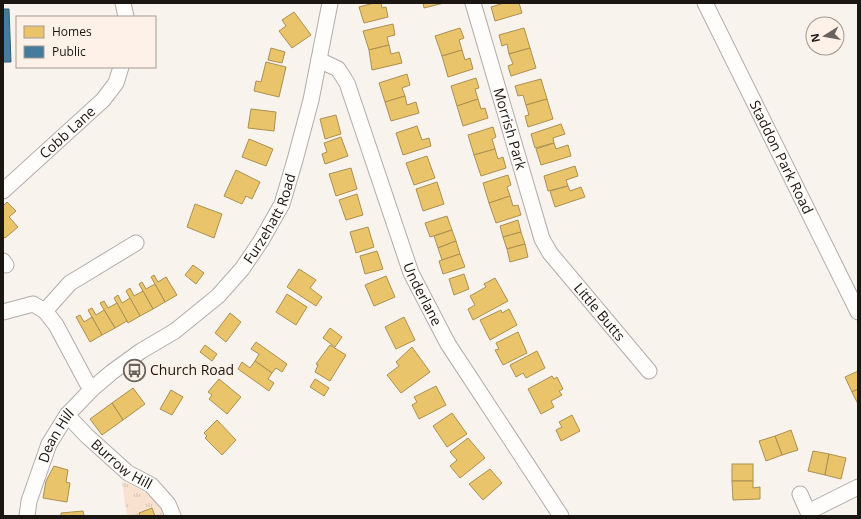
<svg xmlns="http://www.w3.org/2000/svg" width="861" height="519" viewBox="0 0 861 519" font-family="'Open Sans',sans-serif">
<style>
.park{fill:url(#park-tufts)}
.homes{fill:#e9c46a;stroke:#ab9050}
.public{fill:#457b9d;stroke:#385d73}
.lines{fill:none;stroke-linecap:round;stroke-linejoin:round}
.minor-casing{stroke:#b2ada8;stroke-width:17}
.minor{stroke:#fefdfc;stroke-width:15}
.labels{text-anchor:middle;stroke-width:4;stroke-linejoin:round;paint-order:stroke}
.street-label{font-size:14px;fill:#1b1612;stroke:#fef2e8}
.poi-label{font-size:14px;fill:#1b1612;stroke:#fef2e8;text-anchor:start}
</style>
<defs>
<pattern id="park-tufts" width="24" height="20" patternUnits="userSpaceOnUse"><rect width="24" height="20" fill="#f8e2cf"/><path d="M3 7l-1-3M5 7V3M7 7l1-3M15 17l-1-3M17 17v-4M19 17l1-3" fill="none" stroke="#d4c1b1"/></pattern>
</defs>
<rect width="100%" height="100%" fill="#f9f3ed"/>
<path class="park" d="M122,481C140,489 158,497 167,516H127Z"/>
<g class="homes">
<path d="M374,3H381L382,8L386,7L388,17L364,23L359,7Z"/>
<path d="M423,3H444L424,8Z"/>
<path d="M504,3H519L522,13L495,21L491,7Z"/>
<path d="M294,12L311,35L292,48L279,31L286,26L282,20Z"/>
<path d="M393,24L395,35L387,37L389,45L369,50L363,31Z"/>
<path d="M460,28L464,38L459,40L462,50L442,56L435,36Z"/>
<path d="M524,28L530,48L509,54L507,44L502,46L499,35Z"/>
<path d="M389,45L391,54L399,52L402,63L372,70L369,50Z"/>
<path d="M271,48L285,52L282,63L268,60Z"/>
<path d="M530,48L536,68L511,76L508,66L513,64L509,54Z"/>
<path d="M462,50L465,60L470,58L473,69L448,77L442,56Z"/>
<path d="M266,62L286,67L279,97L254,91L256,81L261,82Z"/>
<path d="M407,74L410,85L402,88L405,96L385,102L379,83Z"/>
<path d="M476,78L479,88L475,89L478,99L457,106L451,86Z"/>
<path d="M541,79L547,99L526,105L523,95L518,96L515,86Z"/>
<path d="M405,96L407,105L416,102L419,113L391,121L385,102Z"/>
<path d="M478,99L481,109L485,108L488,118L463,126L457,106Z"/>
<path d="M547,99L553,119L528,127L525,116L529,115L526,105Z"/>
<path d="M251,109L276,112L274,131L248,128Z"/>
<path d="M336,115L341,134L325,139L320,119Z"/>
<path d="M561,124L565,134L553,138L554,143L535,148L531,134Z"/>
<path d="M417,126L422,140L429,138L431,146L403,155L396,133Z"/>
<path d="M493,127L496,137L492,139L495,149L474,155L468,135Z"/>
<path d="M341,137L348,156L325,164L322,154L327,152L324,143Z"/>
<path d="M249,139L273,149L266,166L242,157Z"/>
<path d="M554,143L556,149L568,145L571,156L541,165L536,149Z"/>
<path d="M495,149L498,159L503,157L506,168L481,176L474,155Z"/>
<path d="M427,156L435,178L414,185L406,163Z"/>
<path d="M575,166L578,176L566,180L568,186L548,191L544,176Z"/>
<path d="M351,168L357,189L336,196L329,174Z"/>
<path d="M236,170L260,182L252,199L246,196L242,204L224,196Z"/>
<path d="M508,175L511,185L507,187L510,196L489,203L483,183Z"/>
<path d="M437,182L444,204L423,211L416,189Z"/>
<path d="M568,186L570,191L581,187L585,197L555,207L550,191Z"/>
<path d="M357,194L363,215L346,220L339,200Z"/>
<path d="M510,196L513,206L518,205L521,215L496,223L489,203Z"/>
<path d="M7,202L16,211L9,217L18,227L5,238L3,236V206Z"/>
<path d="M195,204L222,214L214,238L187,227Z"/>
<path d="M447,216L452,230L430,237L425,223Z"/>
<path d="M518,220L521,232L503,237L500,226Z"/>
<path d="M368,227L374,247L356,253L350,232Z"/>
<path d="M452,230L456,241L438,248L434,236Z"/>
<path d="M521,232L525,244L507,249L503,237Z"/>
<path d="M456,241L460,254L442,260L438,248Z"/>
<path d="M525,244L528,257L510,262L507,249Z"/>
<path d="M377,251L383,269L365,274L360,256Z"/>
<path d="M460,254L465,267L443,274L439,261Z"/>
<path d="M193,265L204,273L196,284L185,275Z"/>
<path d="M299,269L316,280L310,288L322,297L316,306L287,287Z"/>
<path d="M464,274L469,289L454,295L449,279Z"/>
<path d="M154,275L158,282L166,277L177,295L165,302L151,277Z"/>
<path d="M386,276L395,297L374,306L365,285Z"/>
<path d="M495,278L508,301L473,320L468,309L475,305L470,296L486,287L484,284Z"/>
<path d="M142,282L146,289L155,284L165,302L153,309L139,284Z"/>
<path d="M130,288L134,296L143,291L153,309L140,316L126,291Z"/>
<path d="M287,294L307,307L296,325L276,312Z"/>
<path d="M118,295L122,303L130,298L140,316L128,323L114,298Z"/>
<path d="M104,301L108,308L117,303L127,321L115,328L100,303Z"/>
<path d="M92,308L96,315L104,310L115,328L102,335L88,310Z"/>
<path d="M509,309L517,325L490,340L480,320L501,310L502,313Z"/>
<path d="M230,313L241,322L226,342L215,333Z"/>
<path d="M80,315L84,322L92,317L102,335L90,342L76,317Z"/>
<path d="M404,317L415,340L396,349L385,327Z"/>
<path d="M330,328L342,337L335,347L323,338Z"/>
<path d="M518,332L527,353L503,365L495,350L499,349L496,343Z"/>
<path d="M256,342L287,364L282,372L276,368L272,373L255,361L259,354L251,349Z"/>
<path d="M205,345L217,354L212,361L200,352Z"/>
<path d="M330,345L346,355L330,381L315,372L318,365L316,364Z"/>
<path d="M412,347L430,372L401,393L387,375L399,366L396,362Z"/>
<path d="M537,351L545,368L526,378L523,373L516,377L510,365Z"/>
<path d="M255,361L272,373L268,379L274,383L269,391L238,369L242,362L250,368Z"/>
<path d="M858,371V389L852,392L845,377Z"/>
<path d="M552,376L554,379L557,377L563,389L559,391L562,395L551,401L554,407L541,414L528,389Z"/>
<path d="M219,379L241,397L227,414L209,399L212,395L208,392Z"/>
<path d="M315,379L329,388L324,396L310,387Z"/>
<path d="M436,386L446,405L419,419L412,405L417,402L414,397Z"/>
<path d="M133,388L145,404L123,420L112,403Z"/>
<path d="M858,389V404L852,392Z"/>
<path d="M171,390L183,397L172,415L160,409Z"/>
<path d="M112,403L123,420L102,435L90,419Z"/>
<path d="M452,413L467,434L447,447L433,426Z"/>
<path d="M572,415L580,431L561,441L556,430L562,427L559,422Z"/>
<path d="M217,420L236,440L222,455L205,438L207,436L204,433Z"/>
<path d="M791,430L798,450L782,455L775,436Z"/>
<path d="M775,436L782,455L766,461L759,441Z"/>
<path d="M468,438L485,458L460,478L450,466L457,460L450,452Z"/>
<path d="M813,451L829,454L825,475L808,471Z"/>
<path d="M829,454L846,458L841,479L825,475Z"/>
<rect x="732" y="464" width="21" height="17"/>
<path d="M54,466L68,470L66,482L70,483L67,502L43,498L46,481Z"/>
<path d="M490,469L502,483L483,500L469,484Z"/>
<path d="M732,481H753V488L760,487V499L733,500Z"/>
<path d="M152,508L155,516H140L139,513Z"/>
<path d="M83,511L84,516H61V513Z"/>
</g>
<path class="public" d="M3,9H9L11,62H3Z"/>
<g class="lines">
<defs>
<g id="minor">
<path d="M123,3L126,17"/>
<path id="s1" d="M473,3L542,239L550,253L649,371"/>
<path id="s2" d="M705,3L858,312"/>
<path id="s3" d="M319,60L338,69L347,83L411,273L448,344L561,516"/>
<path id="s4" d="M3,191L103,100L116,83L121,67"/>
<path d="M3,261L6,265"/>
<path d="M3,312L33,304L45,311"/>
<path d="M92,389L87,383L56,325L45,311L70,283L136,243"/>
<path id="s5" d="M67,415L87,436L128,473L151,485L168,504L173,516"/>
<path d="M800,494L808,512L858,487"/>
<path id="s6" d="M27,516L29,501L49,444L67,415L92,389L112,372L141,351L175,331L218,296L242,269L261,241L282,204L295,160L311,100L330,3"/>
</g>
</defs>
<use href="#minor" class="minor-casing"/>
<use href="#minor" class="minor"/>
</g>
<defs>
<symbol id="bus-ring" viewBox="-11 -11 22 22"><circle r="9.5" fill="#fef2e8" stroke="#69635f" stroke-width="1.5"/><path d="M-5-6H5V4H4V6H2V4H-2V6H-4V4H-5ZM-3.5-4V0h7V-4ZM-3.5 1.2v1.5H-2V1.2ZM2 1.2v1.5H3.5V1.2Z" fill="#69635f"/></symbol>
</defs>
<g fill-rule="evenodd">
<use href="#bus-ring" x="122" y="358" width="25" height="25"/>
</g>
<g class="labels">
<g class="street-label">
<text dy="5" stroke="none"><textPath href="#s1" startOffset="131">Morrish Park</textPath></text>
<text dy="5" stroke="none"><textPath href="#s4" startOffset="87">Cobb Lane</textPath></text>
<text dy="5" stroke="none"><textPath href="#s2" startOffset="172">Staddon Park Road</textPath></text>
<text dy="5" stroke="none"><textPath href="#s6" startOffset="397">Furzehatt Road</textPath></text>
<text dy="5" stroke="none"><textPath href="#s3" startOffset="262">Underlane</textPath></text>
<text dy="5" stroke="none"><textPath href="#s1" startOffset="339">Little Butts</textPath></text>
<text dy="5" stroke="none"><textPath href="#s6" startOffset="86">Dean Hill</textPath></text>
<text dy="5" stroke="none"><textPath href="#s5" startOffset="74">Burrow Hill</textPath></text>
</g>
<g class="poi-label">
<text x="150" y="375">Church Road</text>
</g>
</g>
<rect width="861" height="519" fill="none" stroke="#1b1612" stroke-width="8"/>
<rect x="16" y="16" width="140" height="52" fill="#fef2e8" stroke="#a39a92"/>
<rect x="24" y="26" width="20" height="12" fill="#e9c46a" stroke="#a39a92"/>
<text x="52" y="36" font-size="12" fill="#1b1612">Homes</text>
<rect x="24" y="46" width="20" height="12" fill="#457b9d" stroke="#a39a92"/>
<text x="52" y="56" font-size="12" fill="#1b1612">Public</text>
<g transform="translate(825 36) rotate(259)"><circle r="19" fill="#fef2e8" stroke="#a39a92"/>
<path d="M0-3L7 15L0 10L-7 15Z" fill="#69635f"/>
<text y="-6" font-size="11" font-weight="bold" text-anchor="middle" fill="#1b1612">N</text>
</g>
</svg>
